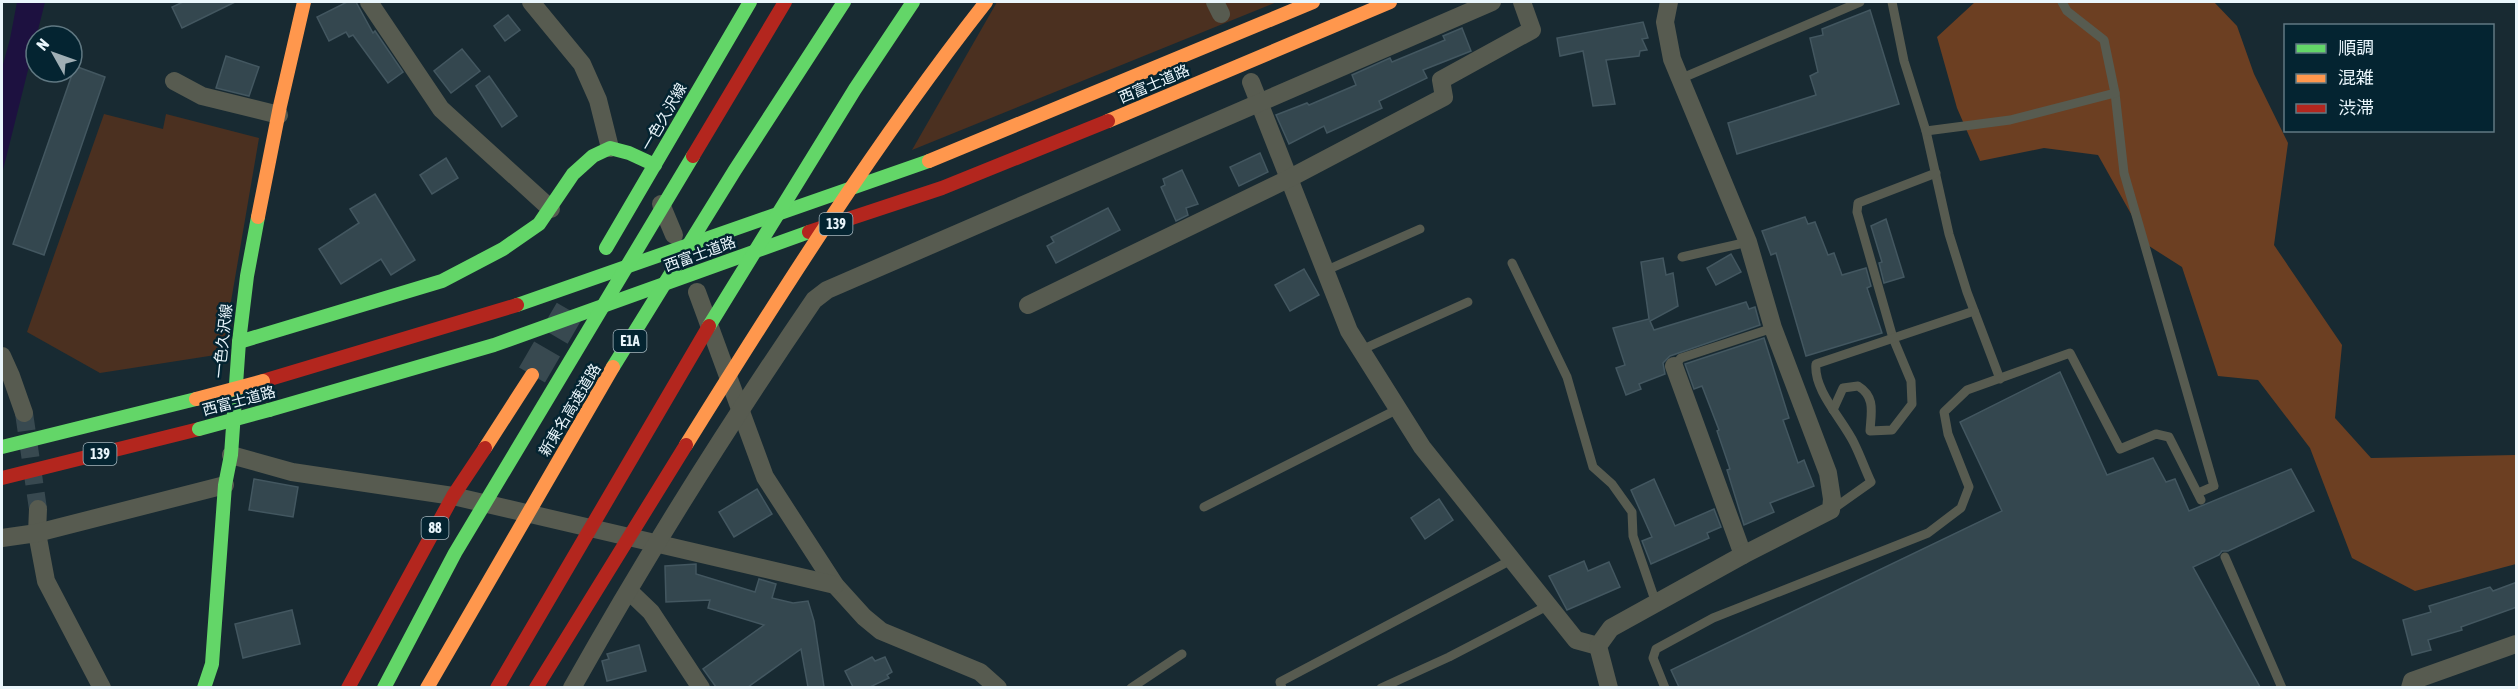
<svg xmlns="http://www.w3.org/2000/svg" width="2518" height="689" viewBox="0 0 2518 689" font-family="'Asap Condensed','Noto Sans JP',sans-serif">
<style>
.green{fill:#4b3020}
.forest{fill:#6c3f22}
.water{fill:#1d1140}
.building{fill:#34474f;stroke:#435760;stroke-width:1.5}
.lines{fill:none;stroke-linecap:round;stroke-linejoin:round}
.street-tunnel{stroke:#384950;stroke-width:18;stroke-dasharray:18 9;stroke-linecap:butt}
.primary-tunnel{stroke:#384950;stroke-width:30;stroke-dasharray:30 15;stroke-linecap:butt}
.lane{stroke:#575b50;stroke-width:9}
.street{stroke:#575b50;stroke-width:18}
.fast{stroke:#63d668;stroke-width:14}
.slow{stroke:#ff974d;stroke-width:14}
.jam{stroke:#b3261e;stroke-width:14}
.fast-bridge{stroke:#63d668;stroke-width:14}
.slow-bridge{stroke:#ff974d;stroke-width:14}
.jam-bridge{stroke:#b3261e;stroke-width:14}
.labels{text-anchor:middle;stroke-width:5;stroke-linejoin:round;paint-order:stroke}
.shield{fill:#042431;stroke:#a5b7bf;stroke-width:1.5}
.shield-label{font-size:14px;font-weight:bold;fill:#eaf6fc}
.street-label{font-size:15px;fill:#eaf6fc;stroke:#042431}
</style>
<rect width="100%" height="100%" fill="#182a32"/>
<g class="green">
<path d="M997,2H1277L912,150Z"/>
<path d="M104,114L163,129L166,114L259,138L222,354L100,373L27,332Z"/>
</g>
<path class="forest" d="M1975,2H2214L2237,26L2254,74L2288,143L2274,245L2342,345L2335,418L2371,458L2516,455V564L2415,591L2352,558L2310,448L2258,380L2218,376L2182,267L2149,246L2098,155L2044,148L1980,161L1957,108L1937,37Z"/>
<path class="water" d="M17,2H45L2,174V68L10,39Z"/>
<g class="building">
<path d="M183,2H235L182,28L172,7Z"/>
<path d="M347,2H356L373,33L375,31L403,72L388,83L353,35L349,37L346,32L329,41L317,17Z"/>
<path d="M1870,10L1899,104L1737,154L1728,123L1816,95L1810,76L1818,72L1810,38L1823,35L1822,29Z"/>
<path d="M508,15L520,30L505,41L494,26Z"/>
<path d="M1643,22L1648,38L1642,39L1647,50L1640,51L1639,56L1606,60L1615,104L1593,106L1583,51L1560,56L1557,38Z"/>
<path d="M1462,28L1471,51L1423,70L1427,78L1379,101L1382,108L1327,133L1324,126L1289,144L1276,115L1307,103L1309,105L1356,85L1352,75L1390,58L1392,62L1445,40L1443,36Z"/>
<path d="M462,49L480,71L451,93L434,71Z"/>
<path d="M226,56L259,67L249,96L216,88Z"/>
<path d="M75,66L105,77L44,255L13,244Z"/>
<path d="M489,76L517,116L502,127L476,86Z"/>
<path d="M1260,153L1268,172L1239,186L1230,167Z"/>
<path d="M446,158L458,178L432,194L420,175Z"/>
<path d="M1182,170L1198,204L1186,208L1188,215L1176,221L1161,187L1165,185L1163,179Z"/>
<path d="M375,194L415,260L391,275L381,259L341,284L319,249L359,223L350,209Z"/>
<path d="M1108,208L1120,230L1056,263L1047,246L1054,242L1051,237Z"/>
<path d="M1805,217L1808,224L1815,222L1828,255L1834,253L1842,275L1866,268L1871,286L1867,288L1882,333L1806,356L1776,253L1771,255L1762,231Z"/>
<path d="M1886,219L1904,277L1884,283L1879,263L1882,262L1871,226Z"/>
<path d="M1731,254L1741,272L1716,285L1707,268Z"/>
<path d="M1663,258L1666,275L1673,273L1678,306L1650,321L1654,330L1746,302L1749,309L1755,307L1760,325L1670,356L1663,363L1665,374L1639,384L1641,389L1626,395L1616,368L1625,365L1613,328L1649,319L1641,262Z"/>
<path d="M1304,269L1319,295L1290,311L1275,285Z"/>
<path d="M1764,338L1789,418L1783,420L1798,463L1804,460L1814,486L1770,503L1774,512L1744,525L1727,470L1730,469L1717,431L1719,430L1702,386L1694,389L1685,364Z"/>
<path d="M2060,372L2107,475L2153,458L2166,482L2175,479L2189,511L2291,469L2314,511L2228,551H2222L2219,555L2193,567L2260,687H1679L1671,670L2002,511L1960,422Z"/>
<path d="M254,479L298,487L293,517L249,510Z"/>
<path d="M1654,479L1675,526L1714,509L1721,527L1707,533L1709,538L1651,564L1642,541L1652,537L1631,490Z"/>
<path d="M757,489L772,514L734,537L719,512Z"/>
<path d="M1439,499L1453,520L1425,539L1411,518Z"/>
<path d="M1584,561L1588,571L1609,562L1620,587L1567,610L1549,576Z"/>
<path d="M696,564V574L755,592L759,579L776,584L772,598L793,603L808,601L814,621L824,687H808L801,649L748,687H716L703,669L764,625L708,608L710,600L666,602L665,566Z"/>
<path d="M2517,582V607L2461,627L2462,630L2428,640L2431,650L2412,655L2403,620L2431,612L2429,606L2490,587L2493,591Z"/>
<path d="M292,610L300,644L243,658L235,624Z"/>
<path d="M639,645L646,671L607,681L602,661L609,659L607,654Z"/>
<path d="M872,657L875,661L885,657L892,672L887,675L889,678L870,687H853L845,671Z"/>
</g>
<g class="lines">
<path class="street-tunnel" d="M24,413L38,509"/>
<path class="primary-tunnel" d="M532,375L571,308"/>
<g class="lane">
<path d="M1892,2L1904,61L1926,131L1949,234L1967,292L2000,379"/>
<path d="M1680,79L1860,2"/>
<path d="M2115,93L2124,173L2214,486L2198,493"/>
<path d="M1926,131L2010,120L2115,93L2104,40L2067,11L2062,2"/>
<path d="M1682,257L1748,242"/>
<path d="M1512,263L1567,377L1593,467L1612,484L1632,512L1633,536L1656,603"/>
<path d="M1327,270L1420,229"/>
<path d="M1361,350L1468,302"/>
<path d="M1674,366L1681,358L1773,328"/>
<path d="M1833,410L1843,388L1858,386C1876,397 1871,413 1870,431L1892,430L1912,404L1911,381L1893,338L1857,212L1858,203L1936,173"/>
<path d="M1204,507L1398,409"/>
<path d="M1833,509L1871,482C1865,469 1860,455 1854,443C1843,420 1813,390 1816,364L1974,311"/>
<path d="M2225,557L2282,688"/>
<path d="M1131,688L1182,654"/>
<path d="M1282,688L1280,682L1513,559"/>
<path d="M1381,688L1449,657L1549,605"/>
<path d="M1665,688L1653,658L1656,649L1713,618L1928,533L1961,508L1969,487L1948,434L1944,412L1967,390L2070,353L2120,449L2156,434L2169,437L2201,500"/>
</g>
<g class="street">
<path d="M369,2L441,109L551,209"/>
<path d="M531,2L582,64L598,100L610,148"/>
<path d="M1215,2L1221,14"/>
<path d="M174,81L202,96L279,115"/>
<path d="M1251,82L1349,331L1422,447L1576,640L1598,646"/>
<path d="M661,204L674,235"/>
<path d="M697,292L765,477L835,585L864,617L881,631L980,672L998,688"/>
<path d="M1028,305L1290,178L1444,97L1441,80L1532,30L1522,2"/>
<path d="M2,356L11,376L24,413"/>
<path d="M1674,366L1743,555"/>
<path d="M231,455L292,472L453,496L835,585"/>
<path d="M38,509L37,533L46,581L102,688"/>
<path d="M2,538L37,533L225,485"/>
<path d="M629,591L651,612L701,688"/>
<path d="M572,688C647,554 728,426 814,300L827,290L1492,2"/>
<path d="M1609,688L1598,646L1611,628L1743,555L1831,510L1832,499L1828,473L1773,328L1748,242L1672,59L1665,22L1669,2"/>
<path d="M2410,688L2412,681L2516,644"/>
</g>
<g class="fast">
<path d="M606,248L750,2"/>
<path d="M517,305L929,161"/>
<path d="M239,342L442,281L503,249L539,224L573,174L593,156L610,148L629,153L655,165"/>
<path d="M269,410L494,345L809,232"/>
<path d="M2,447L196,399"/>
<path d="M204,688L212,664L225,485L231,455L239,342L247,276L258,217"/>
</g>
<g class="slow">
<path d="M1108,121L1390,2"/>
<path d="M929,161L1313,2"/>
<path d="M258,217L280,106L304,2"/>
<path d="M485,448L532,375"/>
</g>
<g class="jam">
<path d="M809,232L942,188L1108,121"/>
<path d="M263,381L517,305"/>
<path d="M2,478L199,429"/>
<path d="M348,688L453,496L485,448"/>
</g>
<g class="fast-bridge">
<path d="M709,326L855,89L913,2"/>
<path d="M613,367L735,170L844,2"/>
<path d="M199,429L269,410"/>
<path d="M384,688L455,553L693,156"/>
</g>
<g class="slow-bridge">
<path d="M196,399L263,381"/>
<path d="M686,445C780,294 876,142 986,2"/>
<path d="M427,688L613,367"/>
</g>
<g class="jam-bridge">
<path d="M693,156L785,2"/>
<path d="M497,688L709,326"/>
<path d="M536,688L686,445"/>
</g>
</g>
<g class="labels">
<g class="shield">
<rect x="819.5" y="213" width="33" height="22" rx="4.5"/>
<rect x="613.5" y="330" width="33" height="22" rx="4.5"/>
<rect x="83.5" y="443" width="33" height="22" rx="4.5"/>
<rect x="421.5" y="517" width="27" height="22" rx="4.5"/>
</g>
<g class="shield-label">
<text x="836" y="229">139</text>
<text x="630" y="346">E1A</text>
<text x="100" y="459">139</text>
<text x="435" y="533">88</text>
</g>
<g class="street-label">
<text transform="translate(1154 84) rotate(-23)" y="5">西富士道路</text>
<text transform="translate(664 117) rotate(-60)" y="5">一色久沢線</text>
<text transform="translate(700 254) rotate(-20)" y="5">西富士道路</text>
<text transform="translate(223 341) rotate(-84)" y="5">一色久沢線</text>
<text transform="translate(239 401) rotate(-15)" y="5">西富士道路</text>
<text transform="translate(570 410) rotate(-59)" y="5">新東名高速道路</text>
</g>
</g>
<rect width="2518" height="689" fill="none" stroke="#eaf6fc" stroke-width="6"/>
<rect x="2284" y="24" width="210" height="108" fill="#042431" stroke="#607882" stroke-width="1.5"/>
<rect x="2296" y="44" width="30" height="9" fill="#63d668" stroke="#607882" stroke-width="1.5"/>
<text x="2338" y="54" font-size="18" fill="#eaf6fc">順調</text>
<rect x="2296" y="74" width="30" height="9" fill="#ff974d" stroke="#607882" stroke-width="1.5"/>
<text x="2338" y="84" font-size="18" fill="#eaf6fc">混雑</text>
<rect x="2296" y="104" width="30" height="9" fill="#b3261e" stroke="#607882" stroke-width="1.5"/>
<text x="2338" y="114" font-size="18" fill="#eaf6fc">渋滞</text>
<g transform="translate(54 54) rotate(310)"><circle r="28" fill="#042431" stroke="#607882" stroke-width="1.5"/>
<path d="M0-4.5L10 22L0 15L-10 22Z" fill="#a0afb5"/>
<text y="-9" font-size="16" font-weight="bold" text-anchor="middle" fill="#eaf6fc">N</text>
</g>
</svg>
